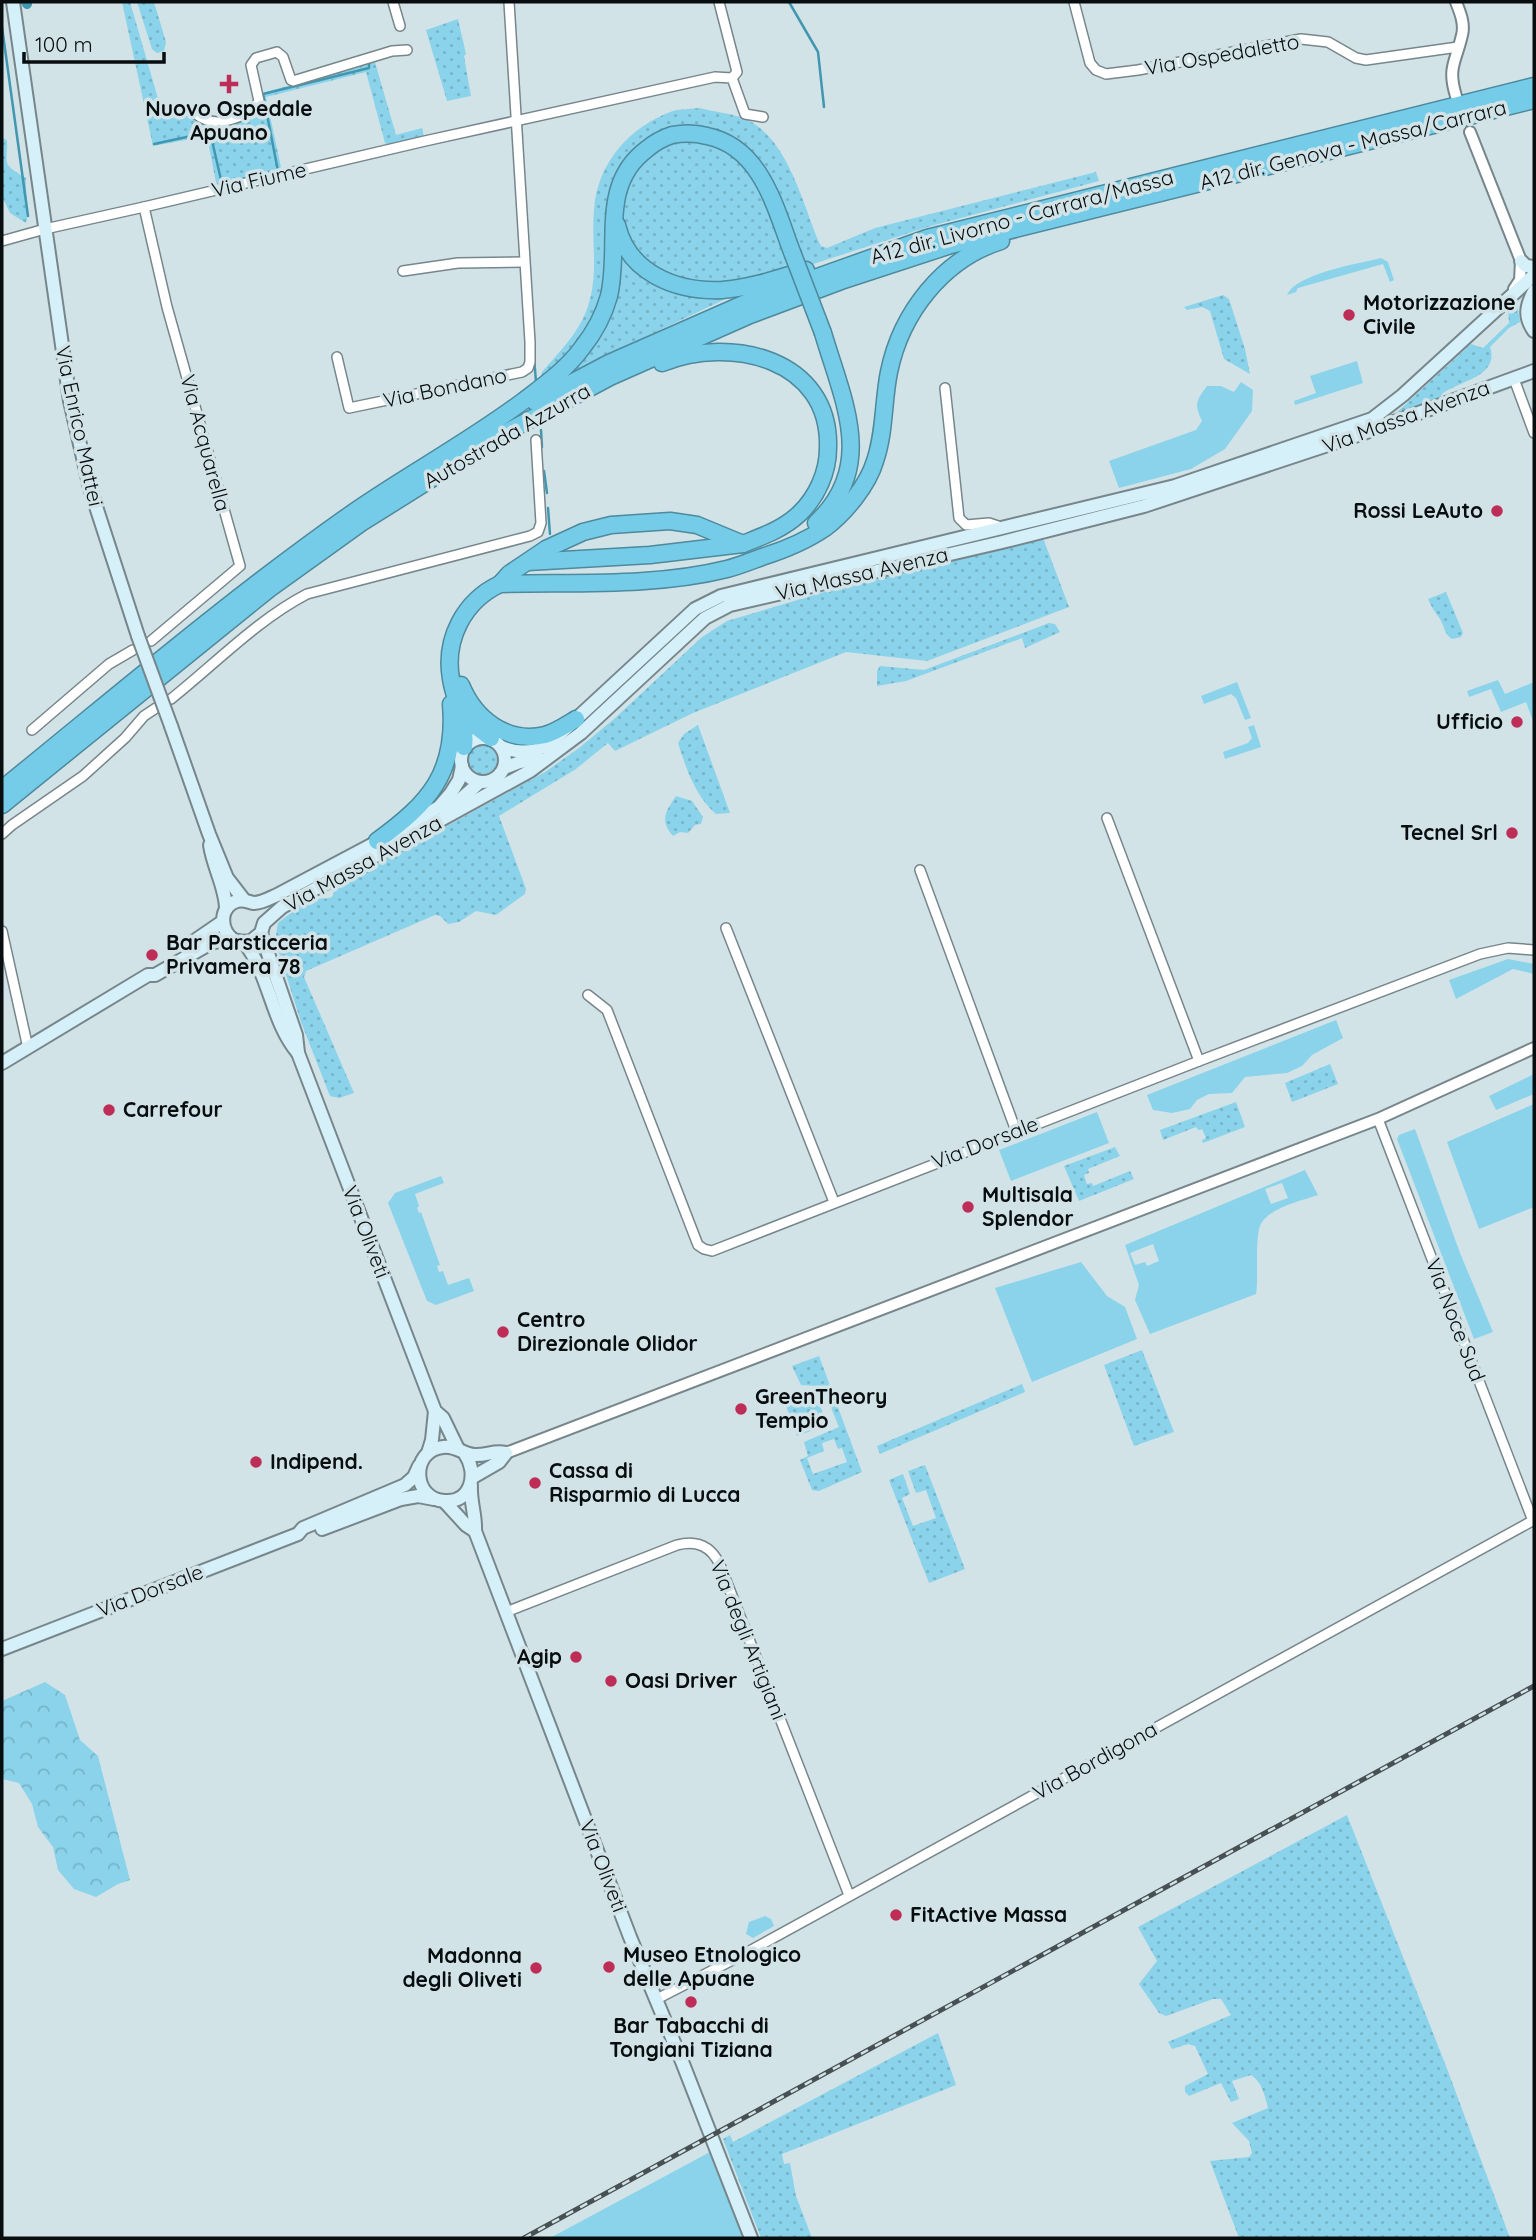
<svg xmlns="http://www.w3.org/2000/svg" width="1536" height="2240" viewBox="0 0 1536 2240" font-family="Quicksand,sans-serif">
<style>
.grass{fill:url(#grass-dots);fill-rule:evenodd}
.forest{fill:url(#forest-crowns)}
.garden{fill:#8ad3ea;fill-rule:evenodd}
.lines{fill:none;stroke-linecap:round;stroke-linejoin:round}
.stream{stroke:#4297b0;stroke-width:2.5}
.canal{stroke:#4297b0;stroke-width:10}
.minor-casing{stroke:#77868b;stroke-width:12}
.tertiary-casing{stroke:#77868b;stroke-width:14}
.secondary-casing{stroke:#77868b;stroke-width:16}
.motorway-casing{stroke:#4e899c;stroke-width:19}
.minor{stroke:#fff;stroke-width:9}
.tertiary{stroke:#fff;stroke-width:10}
.secondary{stroke:#d5f0f8;stroke-width:12}
.motorway{stroke:#74cce8;stroke-width:16}
.rail-casing{stroke:#475053;stroke-width:5}
.rail{stroke:#d2e3e8;stroke-width:2.5;stroke-dasharray:8;stroke-linecap:butt}
.secondary-bridge-casing{stroke:#77868b;stroke-width:16;stroke-linecap:butt}
.motorway-bridge-casing{stroke:#4e899c;stroke-width:19;stroke-linecap:butt}
.secondary-bridge{stroke:#d5f0f8;stroke-width:12}
.motorway-bridge{stroke:#74cce8;stroke-width:16}
.poi-dot{fill:#bd2d55;stroke:#d2e3e8;stroke-width:2.5}
.labels{text-anchor:middle;stroke-width:7;stroke-linejoin:round;paint-order:stroke}
.street-label{font-size:21px;fill:#080d0f;stroke:#d2e3e8}
.poi-label{font-size:21px;font-weight:bold;fill:#080d0f;stroke:#d2e3e8;text-anchor:start}
</style>
<defs>
<pattern id="grass-dots" width="8" height="8" patternUnits="userSpaceOnUse" patternTransform="scale(1.75)"><rect width="8" height="8" fill="#8ad3ea"/><path d="M2 2h.1M6 6h.1" fill="none" stroke="#76b4c8" stroke-width="1.8" stroke-linecap="round"/></pattern>
<pattern id="forest-crowns" width="20" height="18" patternUnits="userSpaceOnUse" patternTransform="scale(1.75)"><rect width="20" height="18" fill="#8ad3ea"/><path d="M2 6a3 3 0 1 1 6 0M12 15a3 3 0 1 1 6 0" fill="none" stroke="#76b4c8"/></pattern>
</defs>
<rect width="100%" height="100%" fill="#d2e3e8"/>
<g class="grass">
<path d="M122,2H130L164,119L190,114C210,132 225,122 248,116L262,93L375,62L396,135L422,128L424,137L389,145L385,143L366,72L266,97L281,167L279,173L217,188L207,136L153,146Z"/>
<path d="M137,2H154L166,42L164,51L157,53L152,49Z"/>
<path d="M458,19L466,54L464,56L471,96L447,101L426,30Z"/>
<path d="M700,108C714,112 736,114 748,120C788,141 802,201 818,240L821,246L827,248L875,228L1096,172L1099,181L931,226L804,267L769,177L708,130L627,160L602,298L587,333L541,382L542,372C559,352 580,332 588,306C599,273 591,244 594,210C597,163 630,126 673,111C681,109 692,109 700,108Z"/>
<path d="M2,138L7,140C8,165 0,163 26,178C25,192 30,213 26,223L10,213L2,196Z"/>
<path d="M697,138L729,148L760,183L792,269L782,274L696,286L643,263L623,232L620,217L628,177L661,145Z"/>
<path d="M617,243L639,272L734,295L567,374L588,347Z"/>
<path d="M1223,295L1229,299L1245,349L1250,374L1224,359L1210,311L1202,307L1187,310L1184,307Z"/>
<path d="M1517,303L1520,322L1509,328L1490,347C1500,377 1458,381 1442,394C1441,396 1437,402 1436,404L1393,416L1471,344L1483,348L1509,323L1508,310Z"/>
<path d="M1043,538L1069,607L927,661L846,652L693,713L615,751L608,743L576,769L499,816L526,889L525,894L496,915L476,911L459,922L448,924L440,916L435,915L306,971L304,977L354,1093L339,1098L330,1096L301,1022L275,940L278,923C288,915 302,904 315,900C321,897 325,900 332,897L336,887L545,772L579,748L614,719L702,637L727,621L841,587Z"/>
<path d="M1446,592L1463,633L1461,637L1452,639C1444,634 1445,627 1440,619C1435,612 1432,608 1428,599Z"/>
<path d="M1049,623L1055,624L1060,632L1025,648L1022,638L906,681L877,686V671L880,666L924,670Z"/>
<path d="M698,725L730,813L716,814C695,796 686,768 678,743L684,734Z"/>
<circle cx="483" cy="759" r="17"/>
<path d="M676,796L692,801L703,817L701,824L695,825L688,833L680,832L673,836C659,820 666,811 676,796Z"/>
<path d="M1330,1064L1338,1084L1292,1102L1285,1083Z"/>
<path d="M1236,1102L1245,1127L1203,1143L1202,1140L1206,1138L1202,1129L1198,1130L1196,1127L1163,1140L1160,1130Z"/>
<path d="M1115,1147L1120,1156L1088,1169L1089,1173L1084,1175L1087,1184L1092,1183L1093,1186L1130,1171L1134,1179L1079,1201L1064,1166Z"/>
<path d="M1142,1350L1174,1432L1134,1446L1104,1365Z"/>
<path d="M819,1356L862,1472L819,1491L812,1490L800,1460L808,1456L804,1442L839,1427L826,1395L819,1386L801,1385L792,1366ZM834,1439L838,1449L842,1448L847,1462L813,1474L807,1458L824,1451L822,1443Z"/>
<path d="M1022,1384L1025,1392L880,1454L877,1446Z"/>
<path d="M815,1392L827,1425L797,1436L785,1403Z"/>
<path d="M925,1465L965,1569L929,1583L889,1480L903,1474L910,1494L902,1498L913,1526L936,1518L926,1490L916,1493L908,1471Z"/>
<path d="M1347,1815L1446,2066L1510,2238H1239L1210,2161L1249,2157L1252,2153L1249,2141L1232,2123L1268,2108C1265,2096 1262,2082 1251,2075L1232,2081L1239,2099L1231,2102L1221,2083L1189,2096L1185,2092V2086L1208,2074L1195,2046L1188,2044L1172,2049L1168,2042L1231,2015L1221,1999H1213L1166,2016L1159,2013L1139,1984L1157,1961L1138,1927Z"/>
<path d="M938,2033L956,2085L782,2154L784,2164L790,2163L796,2196L812,2238H761L723,2139L730,2135L733,2142Z"/>
</g>
<path class="forest" d="M45,1682L65,1695L80,1740L98,1756L130,1880L118,1884L96,1897L74,1889L58,1870L53,1847L38,1827L32,1804L19,1783L2,1779V1701Z"/>
<g class="garden">
<path d="M1381,258L1388,262L1394,280L1390,282L1383,264L1298,288L1296,292L1287,295C1297,273 1358,264 1381,258Z"/>
<path d="M1357,361L1363,383L1295,405L1294,401L1316,393L1310,376Z"/>
<path d="M1241,382L1253,390L1252,411L1225,449L1191,469L1119,488L1109,461L1196,430L1202,421C1194,403 1196,401 1207,386H1221L1234,392Z"/>
<path d="M1498,680L1505,694L1534,682V724L1526,702L1501,712L1491,689L1469,697L1467,691Z"/>
<path d="M1237,682L1251,718L1245,720L1236,698L1231,694L1204,704L1201,696Z"/>
<path d="M1254,725L1261,747L1225,759L1223,752L1248,743L1252,738L1248,727Z"/>
<path d="M1508,959L1534,964V974L1513,969L1456,999L1449,980Z"/>
<path d="M1336,1020L1343,1038L1312,1055L1302,1066L1287,1073L1245,1077L1232,1093L1209,1094L1197,1100L1190,1109L1172,1113L1153,1110L1147,1095Z"/>
<path d="M1534,1074V1094L1496,1110L1489,1096Z"/>
<path d="M1534,1104V1207L1479,1229L1447,1142Z"/>
<path d="M1097,1112L1109,1143L1011,1181L999,1150Z"/>
<path d="M1415,1129L1460,1253L1493,1332L1474,1339L1397,1139L1399,1135Z"/>
<path d="M1305,1170L1318,1195C1301,1201 1274,1206 1262,1222C1254,1232 1259,1277 1256,1294L1150,1334L1135,1300L1139,1285L1125,1245ZM1282,1183L1288,1198L1271,1204L1265,1189ZM1153,1244L1159,1261L1147,1266L1145,1262L1135,1265L1130,1253Z"/>
<path d="M441,1176L444,1183L415,1194L419,1206L417,1208L419,1213L421,1212L440,1265L437,1266L439,1272L443,1271L448,1285L469,1278L474,1291L436,1305L427,1301L388,1203L395,1193Z"/>
<path d="M1081,1262L1107,1296L1125,1307L1137,1339L1032,1382L995,1288Z"/>
<path d="M765,1916L771,1919L774,1926L753,1938L746,1934L749,1922Z"/>
<path d="M710,2152L744,2238H550Z"/>
</g>
<g class="lines">
<g class="stream">
<path d="M789,2L818,52L824,107"/>
<path d="M2,27L28,216"/>
<path d="M521,126L522,136"/>
<path d="M154,144L210,132L222,184L278,171L263,94L369,68V63"/>
<path d="M534,357L536,382"/>
<path d="M541,430L542,447"/>
<path d="M544,471L547,493"/>
<path d="M548,508L550,534"/>
</g>
<path class="canal" d="M26,2L27,4"/>
<defs>
<g id="minor">
<path d="M393,2L400,26"/>
<path d="M719,2L737,72L732,78"/>
<path d="M1074,2L1090,63L1096,70L1106,74L1138,70L1301,39L1328,42L1356,58L1366,60L1458,47"/>
<path d="M189,108C210,129 227,123 252,111L259,101L251,65L256,58L277,52L283,57L291,80L293,81L392,51L407,50"/>
<path d="M144,207L167,307L240,566L151,641"/>
<path d="M2,241L45,229L144,207L425,141L715,77L732,78L745,114L763,117"/>
<path d="M403,271L458,263L524,262"/>
<path d="M337,357L349,408L522,372L528,368L530,362V342L509,2"/>
<path d="M1514,379L1534,433"/>
<path d="M945,388L959,518L966,525L989,523L1001,527"/>
<path d="M171,699C215,664 257,620 307,594L530,536L538,532L541,523L536,440"/>
<path d="M32,730L109,664L133,650"/>
<path d="M1107,818L1199,1061"/>
<path d="M2,834L12,825L83,776L125,738L144,716L156,708"/>
<path d="M920,870L1016,1131"/>
<path d="M726,928L834,1202"/>
<path d="M2,931L28,1048"/>
<path d="M588,995L607,1010L698,1245L704,1249L712,1251L1199,1061L1480,954L1508,948L1534,950"/>
<path d="M1378,1119L1533,1521"/>
<path d="M506,1612L677,1545C697,1540 711,1546 720,1565L849,1895"/>
<path d="M655,2000L746,1953L1534,1520"/>
</g>
<g id="tertiary">
<path d="M1456,96C1447,67 1456,62 1462,35C1465,24 1460,12 1456,2"/>
<path d="M1470,132L1521,261L1520,280L1514,289"/>
<path d="M506,1453L1378,1119L1534,1048"/>
</g>
<g id="secondary">
<path d="M13,2L70,401L90,488L138,636"/>
<path d="M1521,261L1526,266L1534,267"/>
<path d="M1534,291C1526,306 1524,317 1534,331"/>
<path d="M171,726L209,834L227,878L244,900"/>
<circle cx="483" cy="760" r="22"/>
<path d="M502,747C518,754 533,753 548,745L695,609L721,596L1175,486L1372,419L1403,395L1534,275"/>
<path d="M504,768L520,762L540,759"/>
<path d="M446,812L480,782"/>
<path d="M210,845C213,867 226,888 226,909"/>
<path d="M261,933L296,1035L298,1053L435,1411L443,1418L458,1449"/>
<path d="M232,939C220,928 219,907 237,901C244,899 248,902 254,903C262,903 270,898 277,895L407,826L439,807L451,793L459,780L462,766"/>
<path d="M244,942C270,975 271,1021 298,1053"/>
<path d="M187,946L222,922"/>
<path d="M2,1063L148,975H155L211,943L226,939L244,942L251,941L261,933L264,923L282,907L530,771L581,733L705,618L730,605L1002,542L1144,506L1361,434L1534,371"/>
<path d="M428,1453L432,1440L435,1411"/>
<path d="M465,1454C478,1472 472,1503 445,1501C412,1500 410,1450 443,1447C455,1445 463,1454 474,1455C486,1456 494,1450 506,1453L499,1462L473,1477"/>
<path d="M471,1486C470,1501 476,1516 475,1531L630,1937L683,2064L751,2238"/>
<path d="M444,1501L466,1525L475,1531"/>
<path d="M322,1529L401,1499L418,1496L434,1499"/>
<path d="M2,1649L298,1534L303,1528L405,1485L414,1477L419,1466"/>
</g>
<g id="motorway">
<path d="M617,225C628,273 676,292 722,290C751,288 779,278 806,270"/>
<path d="M535,402L609,363L750,301L927,238L1534,86"/>
<path d="M816,523C877,466 843,401 823,333"/>
<path d="M528,562L650,555L743,544"/>
<path d="M500,584L509,574L546,549L583,532L611,525L670,521L697,525L743,544C763,536 783,529 799,514C817,497 828,472 828,448C831,359 731,335 662,363"/>
<path d="M461,685C475,719 507,744 545,735C556,732 566,725 576,719"/>
<path d="M468,712L478,728L491,738"/>
<path d="M464,747C467,722 455,703 451,679C444,639 464,601 500,584C575,582 654,587 727,569C739,566 751,561 762,557C784,550 806,541 825,528C845,513 868,485 875,461C885,432 883,401 889,372C901,313 943,259 1001,241"/>
<path d="M2,789C117,696 230,599 351,514C407,475 467,443 522,402C543,386 566,370 582,348C594,333 604,314 609,296C621,246 598,185 647,149C654,143 663,138 672,135C683,133 696,133 707,136C761,147 775,207 792,252"/>
<path d="M2,805L269,589L361,523L503,434L610,377L750,315L841,281L951,245L1534,100"/>
<path d="M377,841C429,803 457,773 451,704"/>
</g>
</defs>
<use href="#minor" class="minor-casing"/>
<use href="#tertiary" class="tertiary-casing"/>
<use href="#secondary" class="secondary-casing"/>
<use href="#motorway" class="motorway-casing"/>
<use href="#minor" class="minor"/>
<use href="#tertiary" class="tertiary"/>
<use href="#secondary" class="secondary"/>
<use href="#motorway" class="motorway"/>
<defs>
<path id="rail" d="M524,2238L1534,1686"/>
</defs>
<use href="#rail" class="rail-casing"/>
<use href="#rail" class="rail"/>
<defs>
<path id="secondary-bridge" d="M138,636L171,726"/>
<path id="motorway-bridge" d="M792,252L823,333"/>
</defs>
<use href="#secondary-bridge" class="secondary-bridge-casing"/>
<use href="#motorway-bridge" class="motorway-bridge-casing"/>
<use href="#secondary-bridge" class="secondary-bridge"/>
<use href="#motorway-bridge" class="motorway-bridge"/>
</g>
<g class="poi-dot">
<path d="M225.5 73.5h7v7h7v7h-7v7h-7v-7h-7v-7h7z"/>
<circle cx="1349" cy="315" r="7"/>
<circle cx="1497" cy="511" r="7"/>
<circle cx="1517" cy="722" r="7"/>
<circle cx="1512" cy="833" r="7"/>
<circle cx="152" cy="955" r="7"/>
<circle cx="109" cy="1110" r="7"/>
<circle cx="968" cy="1207" r="7"/>
<circle cx="503" cy="1332" r="7"/>
<circle cx="741" cy="1409" r="7"/>
<circle cx="256" cy="1462" r="7"/>
<circle cx="535" cy="1483" r="7"/>
<circle cx="576" cy="1657" r="7"/>
<circle cx="611" cy="1681" r="7"/>
<circle cx="896" cy="1915" r="7"/>
<circle cx="609" cy="1967" r="7"/>
<circle cx="536" cy="1968" r="7"/>
<circle cx="691" cy="2002" r="7"/>
</g>
<g class="labels">
<g class="street-label">
<text transform="translate(1222 55) rotate(-10)" y="7">Via Ospedaletto</text>
<text transform="translate(1353 145) rotate(-14)" y="7">A12 dir. Genova - Massa/Carrara</text>
<text transform="translate(259 180) rotate(-13)" y="7">Via Fiume</text>
<text transform="translate(1022 217) rotate(-15)" y="7">A12 dir. Livorno - Carrara/Massa</text>
<text transform="translate(445 388) rotate(-12)" y="7">Via Bondano</text>
<text transform="translate(1406 417) rotate(-20)" y="7">Via Massa Avenza</text>
<text transform="translate(79 426) rotate(78)" y="7">Via Enrico Mattei</text>
<text transform="translate(507 436) rotate(-30)" y="7">Autostrada Azzurra</text>
<text transform="translate(205 443) rotate(75)" y="7">Via Acquarella</text>
<text transform="translate(862 574) rotate(-13)" y="7">Via Massa Avenza</text>
<text transform="translate(363 864) rotate(-29)" y="7">Via Massa Avenza</text>
<text transform="translate(985 1143) rotate(-21)" y="7">Via Dorsale</text>
<text transform="translate(366 1232) rotate(69)" y="7">Via Oliveti</text>
<text transform="translate(1455 1320) rotate(69)" y="7">Via Noce Sud</text>
<text transform="translate(150 1591) rotate(-21)" y="7">Via Dorsale</text>
<text transform="translate(748 1640) rotate(68)" y="7">Via degli Artigiani</text>
<text transform="translate(1095 1761) rotate(-29)" y="7">Via Bordigona</text>
<text transform="translate(603 1866) rotate(69)" y="7">Via Oliveti</text>
</g>
<g class="poi-label">
<text x="229" y="116" text-anchor="middle">Nuovo Ospedale<tspan x="229" dy="24">Apuano</tspan></text>
<text x="1363" y="310">Motorizzazione<tspan x="1363" dy="24">Civile</tspan></text>
<text x="1483" y="518" text-anchor="end">Rossi LeAuto</text>
<text x="1503" y="729" text-anchor="end">Ufficio</text>
<text x="1498" y="840" text-anchor="end">Tecnel Srl</text>
<text x="166" y="950">Bar Parsticceria<tspan x="166" dy="24">Privamera 78</tspan></text>
<text x="123" y="1117">Carrefour</text>
<text x="982" y="1202">Multisala<tspan x="982" dy="24">Splendor</tspan></text>
<text x="517" y="1327">Centro<tspan x="517" dy="24">Direzionale Olidor</tspan></text>
<text x="755" y="1404">GreenTheory<tspan x="755" dy="24">Tempio</tspan></text>
<text x="270" y="1469">Indipend.</text>
<text x="549" y="1478">Cassa di<tspan x="549" dy="24">Risparmio di Lucca</tspan></text>
<text x="562" y="1664" text-anchor="end">Agip</text>
<text x="625" y="1688">Oasi Driver</text>
<text x="910" y="1922">FitActive Massa</text>
<text x="623" y="1962">Museo Etnologico<tspan x="623" dy="24">delle Apuane</tspan></text>
<text x="522" y="1963" text-anchor="end">Madonna<tspan x="522" dy="24">degli Oliveti</tspan></text>
<text x="691" y="2033" text-anchor="middle">Bar Tabacchi di<tspan x="691" dy="24">Tongiani Tiziana</tspan></text>
</g>
</g>
<rect width="1536" height="2240" fill="none" stroke="#080d0f" stroke-width="7"/>
<path d="M24 52v10h140v-10" fill="none" stroke="#080d0f" stroke-width="3.5"/>
<text x="35" y="52" font-size="21" fill="#080d0f" stroke="#d2e3e8" stroke-width="5" paint-order="stroke">100 m</text>
</svg>
